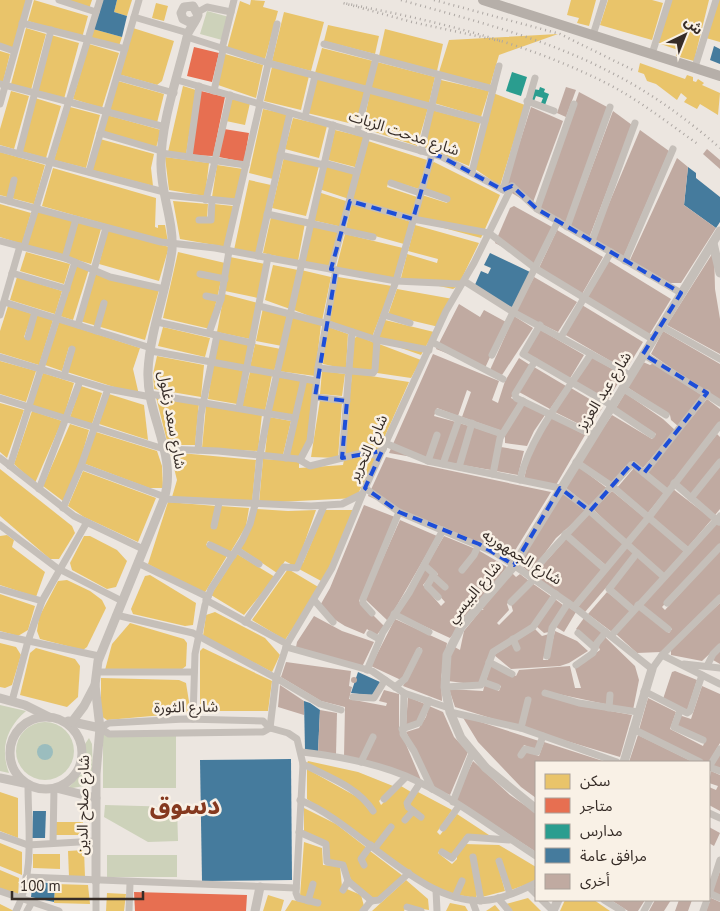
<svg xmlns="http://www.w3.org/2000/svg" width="720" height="911" viewBox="0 0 720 911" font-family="'PT Sans','Noto Sans Arabic',sans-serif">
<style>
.green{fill:#cdd2ba}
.water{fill:#9bbdbe}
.homes{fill:#e9c46a}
.shops{fill:#e76f51}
.schools{fill:#2a9d8f}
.public{fill:#457b9d}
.building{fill:#c0aaa1}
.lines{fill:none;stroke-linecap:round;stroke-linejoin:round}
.minor{stroke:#c5bfb9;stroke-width:7}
.tertiary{stroke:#c5bfb9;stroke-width:9}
.secondary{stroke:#b6afa9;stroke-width:10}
.rail{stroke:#ada7a3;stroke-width:2.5;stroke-dasharray:1 4;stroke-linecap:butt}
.marked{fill:none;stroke:#1d4ed8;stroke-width:4;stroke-dasharray:10 6;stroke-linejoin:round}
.labels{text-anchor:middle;stroke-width:5;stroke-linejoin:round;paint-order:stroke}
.street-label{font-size:15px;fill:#362c27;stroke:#f9f1e6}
.town-label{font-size:25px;font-weight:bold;fill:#85391f;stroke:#f9f1e6}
</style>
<rect width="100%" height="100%" fill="#ece6e0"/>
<g class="green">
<path d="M207,11L229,17L222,40L200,34Z"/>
<path d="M0,705L26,711C6,728 0,749 9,773L0,771Z"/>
<circle cx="45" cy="751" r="29"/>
<rect x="103" y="732" width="73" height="56"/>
<path d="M89,738L92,744L93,771L84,786L67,789L83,772L85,744Z"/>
<path d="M105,805L177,807L178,841L148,842L104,817Z"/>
<rect x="107" y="855" width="70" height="22"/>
</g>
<circle class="water" cx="45" cy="752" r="8"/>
<g class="homes">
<path d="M0,0H28L13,48L0,45Z"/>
<path d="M34,0L88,16L82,38L28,21Z"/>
<path d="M64,0H92L89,9Z"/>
<path d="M117,0H132L127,16L114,12Z"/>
<path d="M251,0L265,1L263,7L278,11L265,59L227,49L240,1L250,5Z"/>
<path d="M571,0H596L589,26L577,23L579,18L567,15Z"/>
<path d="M608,0H652L663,3L652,40L600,25Z"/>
<path d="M671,0H709L694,61L676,56L678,50L658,43Z"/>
<path d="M719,0H720V42L706,38Z"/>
<path d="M156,3L168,6L164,21L152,18Z"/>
<path d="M284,12L324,22L311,71L272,61Z"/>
<path d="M328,25L379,36L375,54L324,41Z"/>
<path d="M26,28L46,34L31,90L11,84Z"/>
<path d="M133,28L174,41L162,81L157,85L118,74Z"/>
<path d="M93,29L122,37L119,46L91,39Z"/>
<path d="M385,29L443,44L437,71L379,56Z"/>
<path d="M558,34L499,55L490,86L439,72L449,40Z"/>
<path d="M51,35L79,43L64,99L36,91Z"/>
<path d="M89,44L119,53L102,108L73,99Z"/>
<path d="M322,48L373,61L367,87L315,73Z"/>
<path d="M0,51L10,54L3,82L0,81Z"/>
<path d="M225,54L263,65L256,98L218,85Z"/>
<path d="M377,62L435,77L429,103L371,88Z"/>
<path d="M640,63L685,79L687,75L693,77V81L696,82L698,79L704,83L702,85L720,93L718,115L700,104L697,109L684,102L687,98L681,93L677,100L656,84L647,81L644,74L638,72Z"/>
<path d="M272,67L309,76L301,110L264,101Z"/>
<path d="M315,78L365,91L357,125L307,113Z"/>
<path d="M441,80L489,91L481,117L434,103Z"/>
<path d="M118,81L164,94L157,123L110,110Z"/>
<path d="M183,86L196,90L186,155L168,152Z"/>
<path d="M11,91L29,96L14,149L0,145V129Z"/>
<path d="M370,92L428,108L417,146L363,128Z"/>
<path d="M493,93L525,105L500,186L475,169Z"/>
<path d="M35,98L61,106L46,158L20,151Z"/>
<path d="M231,99L250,103L245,125L226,121Z"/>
<path d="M70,107L100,115L86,168L54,160Z"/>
<path d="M263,109L287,114L273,179L249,173Z"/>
<path d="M432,110L480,123L469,166L423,147Z"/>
<path d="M107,115L161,130L156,148L102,132Z"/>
<path d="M293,118L327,126L319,158L285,149Z"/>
<path d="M335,130L364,137L355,167L328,160Z"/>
<path d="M100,139L154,154L151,168L153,186L92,170Z"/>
<path d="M368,141L427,160L419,189L389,180L387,187L417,197L411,219L352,200Z"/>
<path d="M0,152L45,165L34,204L0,195Z"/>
<path d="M165,157L209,163L205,196L169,190Z"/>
<path d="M284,157L319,166L306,216L272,208Z"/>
<path d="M434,162L500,195L481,238L414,220L422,195L447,203L449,197L424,188L430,165Z"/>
<path d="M217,165L243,169L235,200L212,197Z"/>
<path d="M325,165L355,172L349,199L319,189Z"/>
<path d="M53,168L156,198L155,227L158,228V225H165L168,242L42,206Z"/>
<path d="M249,180L271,185L257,254L234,250Z"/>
<path d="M318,192L349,202L342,227L312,220Z"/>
<path d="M173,201L208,204L207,218L212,222L214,204L233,206L226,247L180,239Z"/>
<path d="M352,203L411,222L404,244L346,228Z"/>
<path d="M0,204L31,213L22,244L0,237Z"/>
<path d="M37,211L73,221L63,256L27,246Z"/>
<path d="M271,217L305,223L298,261L263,253Z"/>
<path d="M77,222L101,229L91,264L67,257Z"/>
<path d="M312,225L340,233L330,267L302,263Z"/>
<path d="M415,225L479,243L458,286L453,289L401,278L407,254L437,263L438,259L408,251Z"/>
<path d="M108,230L169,247L159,281L99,264Z"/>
<path d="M345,234L403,248L395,279L336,269Z"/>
<path d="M26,252L70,264L64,284L20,271Z"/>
<path d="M178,252L225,263L210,329L163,318Z"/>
<path d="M230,257L265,264L258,298L225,291Z"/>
<path d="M76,265L89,269L73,320L60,316Z"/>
<path d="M273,265L298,270L290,309L265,300Z"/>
<path d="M301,270L331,277L322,321L294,310Z"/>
<path d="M94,273L159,290L145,340L80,321Z"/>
<path d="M17,277L62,291L55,314L10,300Z"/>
<path d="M338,277L392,286L372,337L327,320Z"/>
<path d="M397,289L453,299L439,327L388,315Z"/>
<path d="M224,294L258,303L250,339L217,332Z"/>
<path d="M8,306L32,314L24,337L28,339L36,315L53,320L39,365L0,353V331Z"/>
<path d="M263,308L288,315L282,346L256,341Z"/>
<path d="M293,316L321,325L315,376L278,371Z"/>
<path d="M385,320L434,332L421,355L378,340Z"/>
<path d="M59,322L140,348L133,369L139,395L67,372L73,349L69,347L62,371L45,365Z"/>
<path d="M326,326L348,334L346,369L323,364Z"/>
<path d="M163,327L210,338L205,357L158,346Z"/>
<path d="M358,336L375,343L372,372L351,368L353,339Z"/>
<path d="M219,338L249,345L245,367L214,360Z"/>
<path d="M255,344L281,349L274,371L250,367Z"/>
<path d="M379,344L421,360L411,378L377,373Z"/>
<path d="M157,356L204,365L201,397L154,389L153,374Z"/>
<path d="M0,361L36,371L26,402L0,394Z"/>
<path d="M213,365L244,371L237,404L208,399Z"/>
<path d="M322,371L345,374L342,396L320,394Z"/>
<path d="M250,372L272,375L265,411L242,406Z"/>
<path d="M43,373L74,383L64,416L32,405Z"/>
<path d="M352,373L409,382L377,454L344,455Z"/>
<path d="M278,377L301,381L293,416L270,411Z"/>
<path d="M305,381L316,383L306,447L300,457L289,456Z"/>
<path d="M81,386L102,393L92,424L70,417Z"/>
<path d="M109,394L144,405L148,440L99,424Z"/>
<path d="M156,397L199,403L195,445H168Z"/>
<path d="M320,400L342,403L338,458L311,457Z"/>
<path d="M0,403L24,410L7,458L0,452Z"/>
<path d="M206,406L262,414L258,451L202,448Z"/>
<path d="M32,411L62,421L35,483L14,464Z"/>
<path d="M269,417L291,421L283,455L265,454Z"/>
<path d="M70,424L89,430L80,462L63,501L43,486Z"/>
<path d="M96,432L157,451L162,466L163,488H149L83,463Z"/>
<path d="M170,452L256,460L252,503L172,497L177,480Z"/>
<path d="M367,455L376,457L356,498L259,503L263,459L299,461V468L343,465L344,460Z"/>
<path d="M0,469L72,526L75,533L59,559H50L0,516Z"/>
<path d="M83,471L156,498L138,542L84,517L68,506Z"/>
<path d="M168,502L216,506L211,528L214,529L220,506L249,508L246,526L230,553L208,541L206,545L227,556L204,594L148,564Z"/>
<path d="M257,509L288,511L316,510L296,567L285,561L277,573L240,548Z"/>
<path d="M325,510H353L323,582L299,569L301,563H303Z"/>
<path d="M7,535L14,540L12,547L45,572L36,597L0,585V536Z"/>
<path d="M84,536H90L117,550L127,561L116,587L107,589L72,570L70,563Z"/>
<path d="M237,554L275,577L244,615L211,595Z"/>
<path d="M288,569L320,588L285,640L252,620Z"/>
<path d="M150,575L196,603L193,625L185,626L133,614L131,609L145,576Z"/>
<path d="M67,580L90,591L102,600L106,608L87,647L83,650L40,639L37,631L39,617L58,581Z"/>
<path d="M0,594L35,606L28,630L18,636L0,631Z"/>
<path d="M215,612L265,638L280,655L272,672L203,636L206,615Z"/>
<path d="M130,623L184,639L187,643L186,666L181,670H105L112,644Z"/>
<path d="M0,643L16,647L21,655L12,685L5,688L0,687Z"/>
<path d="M36,648L75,659L80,666L78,697L67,707L20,695L30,653Z"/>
<path d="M203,648L272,681L268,711H200V651Z"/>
<path d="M101,678L179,680L186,683L190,708L186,713L107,720L101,716Z"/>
<path d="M308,761L358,772L393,786L379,801L381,805L401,786L411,792L405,804L413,813L409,803L418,792L452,810L437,832L440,835L457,814L492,837L465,836L452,855L440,850L438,853L452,864L457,859V855L464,844L499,845L536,867V881L511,890L497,862L505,891L482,897L477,894L476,898L453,894L434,888L307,799V769L359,798L368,809L376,813L369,803L307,763Z"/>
<path d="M0,792L18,798V838L0,831Z"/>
<path d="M304,808L336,824L367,848L358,860L366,866L363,861L370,851L403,876L376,900L352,882L345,865L329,862V845L304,833Z"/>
<path d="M55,822H83V835H56Z"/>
<path d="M304,842L322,848L323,865L340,866L342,887L361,895L364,906L361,911H285L292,900L319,905L300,896Z"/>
<path d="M0,843L22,852V875L0,866Z"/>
<path d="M84,850L85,877H69L68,851Z"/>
<path d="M33,854H60V869L33,868Z"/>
<path d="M0,870L19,878L18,897L0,889Z"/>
<path d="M406,880L428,899L429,910L406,906L404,911H372Z"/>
<path d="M55,884L88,885L90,904L54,903Z"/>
<path d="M107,893L126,894L124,911H106Z"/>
<path d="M268,895L284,900L281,911H263Z"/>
<path d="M528,898L541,911H512L506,904Z"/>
<path d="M565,900H594L610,911H560Z"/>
<path d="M450,903L465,906L468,911H446Z"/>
<path d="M0,904L14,911H0Z"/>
<path d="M495,905L500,911H486Z"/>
</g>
<g class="shops">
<path d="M194,47L219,53L212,82L187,76Z"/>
<path d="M201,91L225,97L213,156L191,155Z"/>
<path d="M224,129L249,133L244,162L219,157Z"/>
<path d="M134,892L247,895L246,911H135Z"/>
</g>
<g class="schools">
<path d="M512,72L527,77L521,96L506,91Z"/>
<path d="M540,87L545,89L544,92L549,94L545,105L541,103L543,98L536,96L534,101L530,99L533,89L539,90Z"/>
</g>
<g class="public">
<path d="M103,0H117L114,12L127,16L122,37L93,29Z"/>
<path d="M714,46L720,49V64L710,60Z"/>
<path d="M688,167L696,173V178L720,197V222L716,228L684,205Z"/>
<path d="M490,253L530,272L514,306L511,307L474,287L481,271L488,274L491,268L484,265Z"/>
<path d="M358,672L380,682L376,696L351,693Z"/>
<path d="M304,701L310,703L320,710L318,752L305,750Z"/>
<path d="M291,759L292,880L202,881L200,760Z"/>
<path d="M33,811H46L45,838H32Z"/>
<path d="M33,881L55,884L54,902L31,897Z"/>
</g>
<g class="building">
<path d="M566,87L576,90L566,117L557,113Z"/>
<path d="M579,92L609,108L565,225L538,208Z"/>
<path d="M531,107L563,121L532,205L505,189Z"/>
<path d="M613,111L632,125L589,238L570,226Z"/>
<path d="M640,130L669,151L623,258L594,239Z"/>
<path d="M707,149L720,160V169L703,154Z"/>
<path d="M677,158L688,167L684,205L716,228L681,283H670L630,260Z"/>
<path d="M514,206L552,227L534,264L495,243L510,208Z"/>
<path d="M557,230L603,257L582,294L539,268Z"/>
<path d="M714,251L715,289L720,319V354L667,325Z"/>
<path d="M609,261L671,299L649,335L587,298Z"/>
<path d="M534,277L577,302L558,332L516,312Z"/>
<path d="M459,304L480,317L484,310L506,322L485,368L436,349Z"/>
<path d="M582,305L643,342L626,370L564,334Z"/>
<path d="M514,316L533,328L502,375L490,370Z"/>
<path d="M539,329L584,355L569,380L523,353Z"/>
<path d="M663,331L720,364V402L651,354Z"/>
<path d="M433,354L499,381L492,400L498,403L505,381L519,358L530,365L511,398L519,402L502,431L462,417L471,392L467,390L458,416L437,408L434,416L456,422L442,462L389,453Z"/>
<path d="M591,357L623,375L607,401L574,383Z"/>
<path d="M643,362L650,365L654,363L703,396L678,426L671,420L670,415L627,387Z"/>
<path d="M534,367L566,386L550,409L519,392Z"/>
<path d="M571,388L603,407L589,429L555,412Z"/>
<path d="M625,393L663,419L675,430L643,468L633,461L612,484L579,463L612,415L652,439L656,434L616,408Z"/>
<path d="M707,399L720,409V422L667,489L647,472Z"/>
<path d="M523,404L545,415L534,431L527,446L505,443V432Z"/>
<path d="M551,417L585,435L556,485L524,479L531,449Z"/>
<path d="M459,423L469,426L458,464L446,462Z"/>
<path d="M473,427L499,436L491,470L462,465Z"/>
<path d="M717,434L720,437V461L692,496L677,484Z"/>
<path d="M501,447L524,451L518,475L496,471Z"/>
<path d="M386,457L551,492L511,557L368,496Z"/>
<path d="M720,466V509L715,515L693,498Z"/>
<path d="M579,467L608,489L591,508L565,487Z"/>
<path d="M634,468L664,493L647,514L616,489Z"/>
<path d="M673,489L712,519L688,547L651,517Z"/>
<path d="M612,491L645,518L626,541L593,509Z"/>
<path d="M563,493L587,511L556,538L530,573L519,564Z"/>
<path d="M364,505L395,517L359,601L384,626L376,636L367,629L364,634L345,626L318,609L330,588Z"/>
<path d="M590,513L624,544L607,566L569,535Z"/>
<path d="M400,520L437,536L388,621L365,599Z"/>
<path d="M648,520L685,550L663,575L628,544Z"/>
<path d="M716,522L720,525V545L662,607L665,610L720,550V597L661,652L637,653L616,634L639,608L669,633L672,629L642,605Z"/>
<path d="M444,536L478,550L507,567L450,638L398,614L425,569L432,574L423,585L441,606L445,602L429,584L438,574L427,565Z"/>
<path d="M567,538L603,569L574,604L533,576Z"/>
<path d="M626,546L635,554L585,612L578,607Z"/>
<path d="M638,556L661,578L634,607L611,588Z"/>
<path d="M512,573L516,577L520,574L529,581L507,604L509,610L497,623L499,625L513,611L511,604L532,583L552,597L531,627L491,650L479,685L448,681L446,663L453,646L460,650L464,631L481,610H484L482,609Z"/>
<path d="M607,592L631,611L612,632L588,614Z"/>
<path d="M555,599L563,605L549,632L544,633L536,626Z"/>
<path d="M720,603V644L702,661L671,655V649Z"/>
<path d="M568,607L576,612L564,632L556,627Z"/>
<path d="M314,616L342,631L374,642L362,667L295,652L297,642Z"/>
<path d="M584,618L603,633L593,643L576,629Z"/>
<path d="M395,619L447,643L441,678L442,701L403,686L422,649L419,647L401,680L371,666Z"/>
<path d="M535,629L542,636L549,634L543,660H548L555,631L577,641L588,651L569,663L560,666L511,669L494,655Z"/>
<path d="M605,637L635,666L639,680L633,710L544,691L583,706L632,715L620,757L523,728L530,699L526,697L520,727L455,707L449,689L483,691L485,684L499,691L501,686L486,681L491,664L516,676L519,670L570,666L575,688H581L575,668L600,650L598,645Z"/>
<path d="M720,650V664L713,660V656Z"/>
<path d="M286,662L351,671L349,686L352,687L349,699L386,706L387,703L379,701L384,690L399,694V728L421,780L364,762L376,737L372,734L359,760L344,756L345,707L321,701L281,677Z"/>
<path d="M675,671L697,680L687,711L663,699L672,672Z"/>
<circle cx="354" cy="680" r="3"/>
<path d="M280,685L304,701V715L278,707Z"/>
<path d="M702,686L720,694V743L709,762H702L639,730L648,698L676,712L670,729L703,746L705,741L675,726L679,715L691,719Z"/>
<path d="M408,697L425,704L418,721L406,725Z"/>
<path d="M429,706L443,712L454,737L468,752L450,795L434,788L406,732L419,728L426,717Z"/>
<path d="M320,710L337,713L336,754L318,752Z"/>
<path d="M462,716L539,741L536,750L524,745L518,757L522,758L525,751L539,756L544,742L606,762H536V798L521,787L478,742Z"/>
<path d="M638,735L693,762H629Z"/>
<path d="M720,751V768L711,765Z"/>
<path d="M473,761L510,795L536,813V852L455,799Z"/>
<path d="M711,771L720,775V811L709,805V787L716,790L718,786L709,783Z"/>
<path d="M709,827L720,833L714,846L709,843Z"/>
<path d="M720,871V897L711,894Z"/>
<path d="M711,898L720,902V911H706Z"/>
<path d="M611,900H645L638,911H628Z"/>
<path d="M655,900H671L664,911H649Z"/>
<path d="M679,900H692L688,911H675Z"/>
</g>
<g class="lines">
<g class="minor">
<path d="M59,0L96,12"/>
<path d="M198,12L207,7L231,12"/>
<path d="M134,17L188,33"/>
<path d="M22,23L125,49"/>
<path d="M593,35L604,0"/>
<path d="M187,37L268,63L485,121"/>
<path d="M324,44L493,89"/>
<path d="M0,46L14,51"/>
<path d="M222,49L234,0"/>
<path d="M652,54L669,0"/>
<path d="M695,67L716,0"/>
<path d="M117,77L174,93"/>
<path d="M177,80L442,157L503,190L512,186L537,209L681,293"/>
<path d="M0,84L165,127"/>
<path d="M214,91L223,50"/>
<path d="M527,101L554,111"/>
<path d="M0,104L29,0"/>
<path d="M259,104L277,24"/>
<path d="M305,117L315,76"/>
<path d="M357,132L376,58"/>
<path d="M100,133L161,151"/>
<path d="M0,149L164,192"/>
<path d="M421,151L439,75"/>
<path d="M161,153L246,165"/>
<path d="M19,154L51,30"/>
<path d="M280,155L324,165"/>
<path d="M189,157L199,86"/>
<path d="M324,163L357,172"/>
<path d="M89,172L139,0"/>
<path d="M472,172L499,66"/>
<path d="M391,183L420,193"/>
<path d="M421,190L447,199"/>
<path d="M503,190L535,78"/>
<path d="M165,195L237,202"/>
<path d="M0,199L161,242L215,248L396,281L461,284"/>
<path d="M206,200L230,95"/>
<path d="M9,201L14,180"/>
<path d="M350,201L413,219L489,233L535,268L652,339"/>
<path d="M537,209L574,104"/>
<path d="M267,214L373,237"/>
<path d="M199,220H211L212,200"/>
<path d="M567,227L610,107"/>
<path d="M0,241L65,258L110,277L164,289"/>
<path d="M592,241L635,123"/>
<path d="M24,247L100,0"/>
<path d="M226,250L260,104"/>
<path d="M258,256L290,113"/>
<path d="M65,258L76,219"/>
<path d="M625,261L673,149"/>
<path d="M331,269L367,135"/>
<path d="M12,273L67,289"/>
<path d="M200,274L225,279"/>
<path d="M464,281L513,312L630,375"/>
<path d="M206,296L221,299"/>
<path d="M4,302L151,348"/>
<path d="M259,306L332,325L377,340L429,350"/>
<path d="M0,315L20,246"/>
<path d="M384,315L410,323"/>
<path d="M157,322L252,343"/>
<path d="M78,325L106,228"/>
<path d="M540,325L523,354L611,405"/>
<path d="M661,326L720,359"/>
<path d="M96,331L104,303"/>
<path d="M209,333L221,299L229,251"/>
<path d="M28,337L35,312"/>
<path d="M561,337L611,252"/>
<path d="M375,340L396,281L432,154"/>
<path d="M432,342L503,379"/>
<path d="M151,351L316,381"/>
<path d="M643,354L720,403"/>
<path d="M492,355L558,221"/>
<path d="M0,357L108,389L151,397"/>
<path d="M535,361L515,394L516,398L593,435"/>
<path d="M318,368L373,373L375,370L377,340"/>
<path d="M64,376L72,349"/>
<path d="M622,388L666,415"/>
<path d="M150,394L295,418"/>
<path d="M315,397L347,401"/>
<path d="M0,398L164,449L218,451L298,459L310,466L362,453L374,455L383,449"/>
<path d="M610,407L652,435"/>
<path d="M239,408L268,257"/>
<path d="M438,412L502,434"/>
<path d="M385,443L428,461L560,488L583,505L664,577"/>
<path d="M198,450L201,414L217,335"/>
<path d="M0,458L74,516L143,549"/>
<path d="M286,458L304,379"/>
<path d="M342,458L352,332"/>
<path d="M300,460L310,441L318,368L336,270"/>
<path d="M428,461L437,435"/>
<path d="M576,462L613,487L688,551"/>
<path d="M443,464L459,419"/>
<path d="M10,466L75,262"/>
<path d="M81,466L165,497"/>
<path d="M459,467L472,423"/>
<path d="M644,473L707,393"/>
<path d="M493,474L500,438L523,401"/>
<path d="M520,480C529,438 568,390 591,354"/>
<path d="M674,483L719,522"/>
<path d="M365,488L399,512L496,553L574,607L652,669L662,655L720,598"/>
<path d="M39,489L80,381"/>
<path d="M691,498L720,462"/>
<path d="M164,499L311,506L342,504L362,494"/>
<path d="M63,508L81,466L108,389"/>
<path d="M0,525L57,568L122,601"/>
<path d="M214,526L219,503"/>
<path d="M565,534L605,569"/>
<path d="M210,545L233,556"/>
<path d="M237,550L259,564"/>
<path d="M138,563L208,597"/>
<path d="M424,565L434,574L427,586L438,597"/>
<path d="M462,570L474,555L479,544"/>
<path d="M433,576L445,587"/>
<path d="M529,576C562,537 598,502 631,465H634L667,492"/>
<path d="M0,589L42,601"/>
<path d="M206,600L287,644"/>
<path d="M314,600L333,622"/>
<path d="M511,602L534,579"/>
<path d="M667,603L720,547"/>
<path d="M638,605L668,629"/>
<path d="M574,607L649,517L720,425"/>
<path d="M633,610L609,589L637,553"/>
<path d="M372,613L363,603V599L399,512"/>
<path d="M394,614L429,632"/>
<path d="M116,615L193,633L276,678L320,704L341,710"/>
<path d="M245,622L284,567L297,568L324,506"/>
<path d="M578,633L595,648"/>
<path d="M370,634L379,639"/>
<path d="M0,635L99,656"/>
<path d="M611,636L720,516"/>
<path d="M513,639L517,648"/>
<path d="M286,647L372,671L404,693L449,708"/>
<path d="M662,655L720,684"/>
<path d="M547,656L552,628L568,603"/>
<path d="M489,662L512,674"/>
<path d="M684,664L720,668"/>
<path d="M576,665L593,653L597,643L606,632"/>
<path d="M707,666L713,654L720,647"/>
<path d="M367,670L383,632L409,593L443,530"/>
<path d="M97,672H194"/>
<path d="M483,682L497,687"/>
<path d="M395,687L405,679L419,651"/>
<path d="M445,687L481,685L493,652L533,627L556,594"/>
<path d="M644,691L687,713L690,711L702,675"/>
<path d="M404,693L403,734L414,751L432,789"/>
<path d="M545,693L579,703L638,712"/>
<path d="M353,697L374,698L385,680"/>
<path d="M12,701L28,641L42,601L87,522"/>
<path d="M609,708L610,695"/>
<path d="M680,711L674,727L703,740"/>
<path d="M450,712L521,728L617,762"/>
<path d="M193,719L195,654L205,605L211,589L242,541L250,524L255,505L260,455L268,413L333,125"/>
<path d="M270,728L276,678L287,644L332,568L365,488L446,311L474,263L512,186"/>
<path d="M270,728L263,732L109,734L100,728L109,723L185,719L263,721L270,728L288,733L297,739L303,764L296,893L298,898L318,903"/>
<path d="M521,728L528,700"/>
<path d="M402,729L419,723L429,701"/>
<path d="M633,729L700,762"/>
<path d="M302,752C338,756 372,762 406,776C452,796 494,829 536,856"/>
<path d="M521,755L525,749L537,752L543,736"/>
<path d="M361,762L373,737"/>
<path d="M303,764C328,777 358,787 373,811"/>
<path d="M709,767L720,749"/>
<path d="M709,767L720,771"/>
<path d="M420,783L407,803L408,807L421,817"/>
<path d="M384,799L406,777"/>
<path d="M300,800C360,824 423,909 489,900C505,898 522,890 536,883"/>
<path d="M453,802L472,753"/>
<path d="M709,813L720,818"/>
<path d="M405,820L413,811"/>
<path d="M443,828L459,806"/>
<path d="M299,832L326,844L327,862L343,865L348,881L372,901"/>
<path d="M0,835L28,845L96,841"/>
<path d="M53,843L54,788"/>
<path d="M375,848L391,827"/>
<path d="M442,852L452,858L468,837L509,840"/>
<path d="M473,857L481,901"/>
<path d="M499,861L510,894"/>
<path d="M364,865L361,859L371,845"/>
<path d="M26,877L296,888"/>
<path d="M529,887L536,894"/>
<path d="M343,890L348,881"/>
<path d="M436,890L437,911"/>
<path d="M0,891L59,911"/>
<path d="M709,893L720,898"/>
<path d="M709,894L720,860"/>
<path d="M455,897L462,881"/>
<path d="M498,898L509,911"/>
<path d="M472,900L476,911"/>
<path d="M542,900L553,911"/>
<path d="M604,900L622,911"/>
<path d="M308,901L313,884"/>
<path d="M407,907L421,911"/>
<path d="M16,911C35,875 28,825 28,785"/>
<path d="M27,911L32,902"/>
<path d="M96,911V881"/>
<path d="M129,911L130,883"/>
<path d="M363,911L371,901L379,900L409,873"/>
<path d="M644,911L650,900"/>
<path d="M703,911L707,900"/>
</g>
<g class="tertiary">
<path d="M713,243L720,273"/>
<path d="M0,698L25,705L49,717"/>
<circle cx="46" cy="753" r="36"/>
<path d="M68,721L100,728"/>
<path d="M72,722L84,706L95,685"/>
<path d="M624,762L652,669"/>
<path d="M0,778L24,783"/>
<path d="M56,788L96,798"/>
<path d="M536,809L486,768L461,738L450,712L445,687L447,655L461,627L513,567L720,231"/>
<path d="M96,881V774L100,728L95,685L98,661L164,499C178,455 146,415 148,371C150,330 167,290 172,250C174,220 160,192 161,162C161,121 179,73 188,33C191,27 196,21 198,15L193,6L184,7L181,13L183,19L189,22L195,20"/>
<path d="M255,911L260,887"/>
<path d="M553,911L558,900"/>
</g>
<path class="secondary" d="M483,0L720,76"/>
<g class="rail">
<path d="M401,0C471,20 545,38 610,72C650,92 687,119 720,148"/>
<path d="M434,0L560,34L635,71"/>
<path d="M500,41L412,22L343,3C432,20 522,41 604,82C638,99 668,123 699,145"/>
</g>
</g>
<path class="marked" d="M432,154L442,157L503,190L512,186L537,209L681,293L643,354L707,393L644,473L632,463L590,511L560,488L514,565L479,544L399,512L365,488L382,451L342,458L347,401L315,397L336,270L331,269L350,201L413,219Z"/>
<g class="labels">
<g class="street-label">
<text transform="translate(404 133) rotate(18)" y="5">شارع مدحت الزيات</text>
<text transform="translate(604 391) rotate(-58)" y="5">شارع عبد العزيز</text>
<text transform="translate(172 420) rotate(80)" y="5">شارع سعد زغلول</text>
<text transform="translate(368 448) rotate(-65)" y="5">شارع التحرير</text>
<text transform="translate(522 557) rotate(32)" y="5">شارع الجمهوريه</text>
<text transform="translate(474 592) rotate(-50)" y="5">شارع البيسي</text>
<text transform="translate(186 707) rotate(-1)" y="5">شارع الثورة</text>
<text transform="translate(83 805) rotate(-89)" y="5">شارع صلاح الدين</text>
</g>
<g class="town-label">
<text x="185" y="814">دسوق</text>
</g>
</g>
<rect x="535" y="761" width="175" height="140" fill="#f9f1e6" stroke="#aba29a"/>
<rect x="545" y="774" width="25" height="15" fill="#e9c46a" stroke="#aba29a"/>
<text x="580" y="786" font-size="15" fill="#362c27">سكن</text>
<rect x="545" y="798" width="25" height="15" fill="#e76f51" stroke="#aba29a"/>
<text x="580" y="811" font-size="15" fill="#362c27">متاجر</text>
<rect x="545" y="824" width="25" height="15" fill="#2a9d8f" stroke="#aba29a"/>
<text x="580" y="836" font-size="15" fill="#362c27">مدارس</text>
<rect x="545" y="848" width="25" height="15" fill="#457b9d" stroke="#aba29a"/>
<text x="580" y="861" font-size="15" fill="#362c27">مرافق عامة</text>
<rect x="545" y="874" width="25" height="15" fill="#c0aaa1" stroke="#aba29a"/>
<text x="580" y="886" font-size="15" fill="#362c27">أخرى</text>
<g transform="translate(685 35) rotate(43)" stroke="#f9f1e6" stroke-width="4" paint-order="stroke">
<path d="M0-4L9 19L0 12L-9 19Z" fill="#362c27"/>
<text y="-8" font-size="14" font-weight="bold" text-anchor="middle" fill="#362c27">ش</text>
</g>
<path d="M12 891v8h131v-8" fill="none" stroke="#362c27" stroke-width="2.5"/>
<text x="20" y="891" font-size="15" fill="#362c27" stroke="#f9f1e6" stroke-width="4" paint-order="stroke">100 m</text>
</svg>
